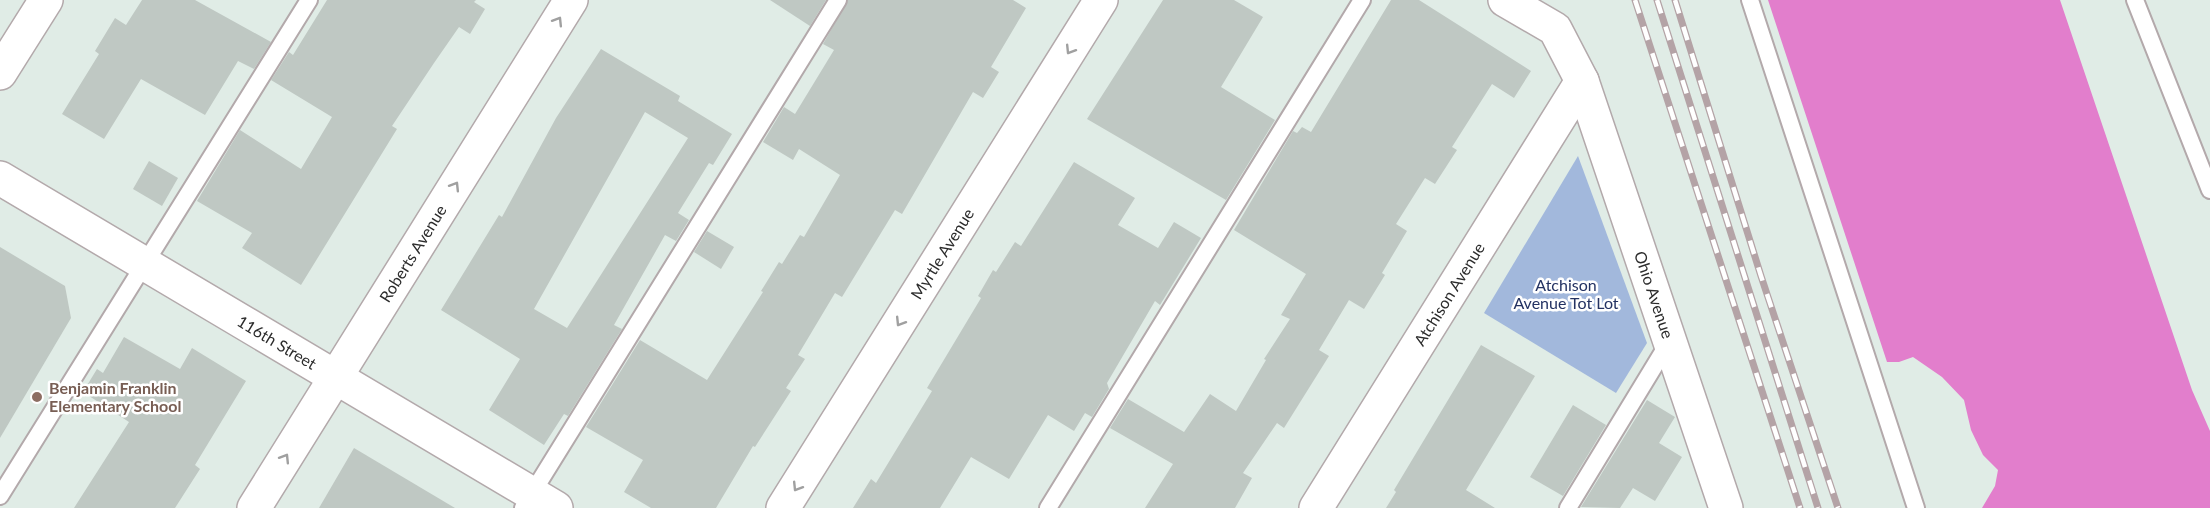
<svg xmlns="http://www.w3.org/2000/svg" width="2210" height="508" viewBox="0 0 2210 508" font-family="Lato,sans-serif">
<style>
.green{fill:#a2b8dc}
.water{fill:#e27ecc}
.building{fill:#bfc8c3;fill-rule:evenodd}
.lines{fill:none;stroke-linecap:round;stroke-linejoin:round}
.lane-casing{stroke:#b3a9ab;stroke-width:20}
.street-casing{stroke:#b3a9ab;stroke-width:36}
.lane{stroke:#fff;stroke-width:16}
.street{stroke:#fff;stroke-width:33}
.rail-casing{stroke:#b4a3a6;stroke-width:7}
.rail{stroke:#fff;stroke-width:4.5;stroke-dasharray:14;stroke-linecap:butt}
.oneway{stroke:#a0a0a0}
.education-dot{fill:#8d6e63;stroke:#fff;stroke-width:2}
.labels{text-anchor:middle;stroke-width:5;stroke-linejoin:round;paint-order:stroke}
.street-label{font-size:16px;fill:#2c2c2c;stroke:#fff}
.park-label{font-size:16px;fill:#233262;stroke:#fff}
.education-label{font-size:16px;font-weight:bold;fill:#785e54;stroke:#fff;text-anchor:start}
</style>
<rect width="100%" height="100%" fill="#e0ece6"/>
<path class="green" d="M1578,156L1647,343L1616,393L1484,313Z"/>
<path class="water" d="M1768,0H2060L2192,390L2210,431V508H1982L1995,486L1998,470L1983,455L1971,430L1964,400L1942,377L1913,357L1899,362H1887Z"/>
<g class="building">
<path d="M142,0H195L271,42L254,69L238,61L205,115L141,79L104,139L62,114L99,54L95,51L115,18L126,25Z"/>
<path d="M327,0H476L474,2L485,9L470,34L459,27L434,63L392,126L397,129L301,285L242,248L252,233L197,201L240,130L301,169L332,117L271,80L289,52L293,55Z"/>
<path d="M770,0H826L810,26Z"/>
<path d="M848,0H1013L1026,8L991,67L999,72L983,98L973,92L902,214L895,210L842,297L835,293L798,355L805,359L786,388L791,391L755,447L753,446L716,508H651L624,492L643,460L586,427L640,340L707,380L763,292L761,291L779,262L782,264L800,235L804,237L840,175L799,149L793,160L763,142L784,107L795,114L834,50L823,44Z"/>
<path d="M1163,0H1234L1263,17L1221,87L1275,120L1226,200L1087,119Z"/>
<path d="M1391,0H1419L1531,71L1514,98L1492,84L1452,147L1457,150L1435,184L1425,178L1396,224L1407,231L1382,273L1385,275L1364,309L1349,300L1319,350L1329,356L1284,428L1277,423L1243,473L1252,478L1235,508H1145L1173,464L1110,428L1128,399L1184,432L1210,394L1236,411L1266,360L1264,359L1290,319L1281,315L1306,274L1234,230L1293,131L1297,133L1302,127L1311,132Z"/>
<path d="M601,49L680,96L678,101L732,134L713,165L709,163L678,213L689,220L676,241L665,235L614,325L622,329L568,416L564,414L544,445L489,410L520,359L441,310L499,215L502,217L556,118ZM645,112L688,138L567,328L534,309Z"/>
<path d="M149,161L178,178L162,206L133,189Z"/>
<path d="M1074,162L1135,198L1118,225L1158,248L1174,222L1201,238L1160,305L1155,301L1107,383L1109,389L1092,417L1085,413L1074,431L1048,415L1009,479L971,457L940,508H853L871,479L876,483L932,391L927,388L981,298L978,296L993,270L996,272L1015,242L1021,246Z"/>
<path d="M707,231L734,247L721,269L694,252Z"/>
<path d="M0,247L65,286L71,318L0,438Z"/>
<path d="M124,337L180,369L192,348L246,381L195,465L200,469L175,508H74L129,422L83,392L97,369L103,373Z"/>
<path d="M1481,345L1535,376L1466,490L1495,508H1386L1396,492L1394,490Z"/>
<path d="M1647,400L1675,417L1659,443L1682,457L1655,501L1633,488L1620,508L1581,507Z"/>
<path d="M1573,405L1606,425L1563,496L1530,477Z"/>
<path d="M354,448L455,508H319Z"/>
</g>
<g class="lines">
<defs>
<g id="lane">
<path d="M1750,0L1916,508"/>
<path d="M2135,0L2210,190"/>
<path d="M0,496L309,0"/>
<path d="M523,508L838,0"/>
<path d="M1048,508L1362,0"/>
<path d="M1568,508L1669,342"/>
</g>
<g id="street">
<path id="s1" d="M1505,0L1555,29L1582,81L1726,508"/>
<path d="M0,73L46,0"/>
<path id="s2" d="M0,178L556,508"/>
<path id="s3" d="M254,508L571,0"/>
<path id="s4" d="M783,508L1101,0"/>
<path id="s5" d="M1316,508L1582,81"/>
</g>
</defs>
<use href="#lane" class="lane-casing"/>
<use href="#street" class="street-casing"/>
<use href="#lane" class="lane"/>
<use href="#street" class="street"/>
<defs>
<g id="rail">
<path d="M1635,0L1800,508"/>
<path d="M1657,0L1818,508"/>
<path d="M1675,0L1761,276L1838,508"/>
</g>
</defs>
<use href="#rail" class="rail-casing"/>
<use href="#rail" class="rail"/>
</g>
<defs><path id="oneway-chevron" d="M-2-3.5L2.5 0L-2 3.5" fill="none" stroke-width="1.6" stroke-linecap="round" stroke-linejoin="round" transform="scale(1.5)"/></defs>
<g class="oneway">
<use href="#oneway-chevron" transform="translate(558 21) rotate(-58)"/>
<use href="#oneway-chevron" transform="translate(1070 50) rotate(122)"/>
<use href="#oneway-chevron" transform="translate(455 186) rotate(-58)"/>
<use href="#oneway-chevron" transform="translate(900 322) rotate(122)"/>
<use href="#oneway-chevron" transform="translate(285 458) rotate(-58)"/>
<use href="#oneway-chevron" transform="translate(797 487) rotate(122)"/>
</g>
<circle class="education-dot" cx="37" cy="397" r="6"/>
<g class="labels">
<g class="street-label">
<text dy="6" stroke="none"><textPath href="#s3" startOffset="300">Roberts Avenue</textPath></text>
<text dy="6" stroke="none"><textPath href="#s4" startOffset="300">Myrtle Avenue</textPath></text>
<text dy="6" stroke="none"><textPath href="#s5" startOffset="252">Atchison Avenue</textPath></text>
<text dy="6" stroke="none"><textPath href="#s1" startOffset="342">Ohio Avenue</textPath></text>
<text dy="6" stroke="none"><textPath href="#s2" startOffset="322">116th Street</textPath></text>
</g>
<g class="park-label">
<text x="1566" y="291">Atchison<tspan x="1566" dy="18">Avenue Tot Lot</tspan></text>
</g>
<g class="education-label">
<text x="49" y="394">Benjamin Franklin<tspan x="49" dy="18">Elementary School</tspan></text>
</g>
</g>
</svg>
